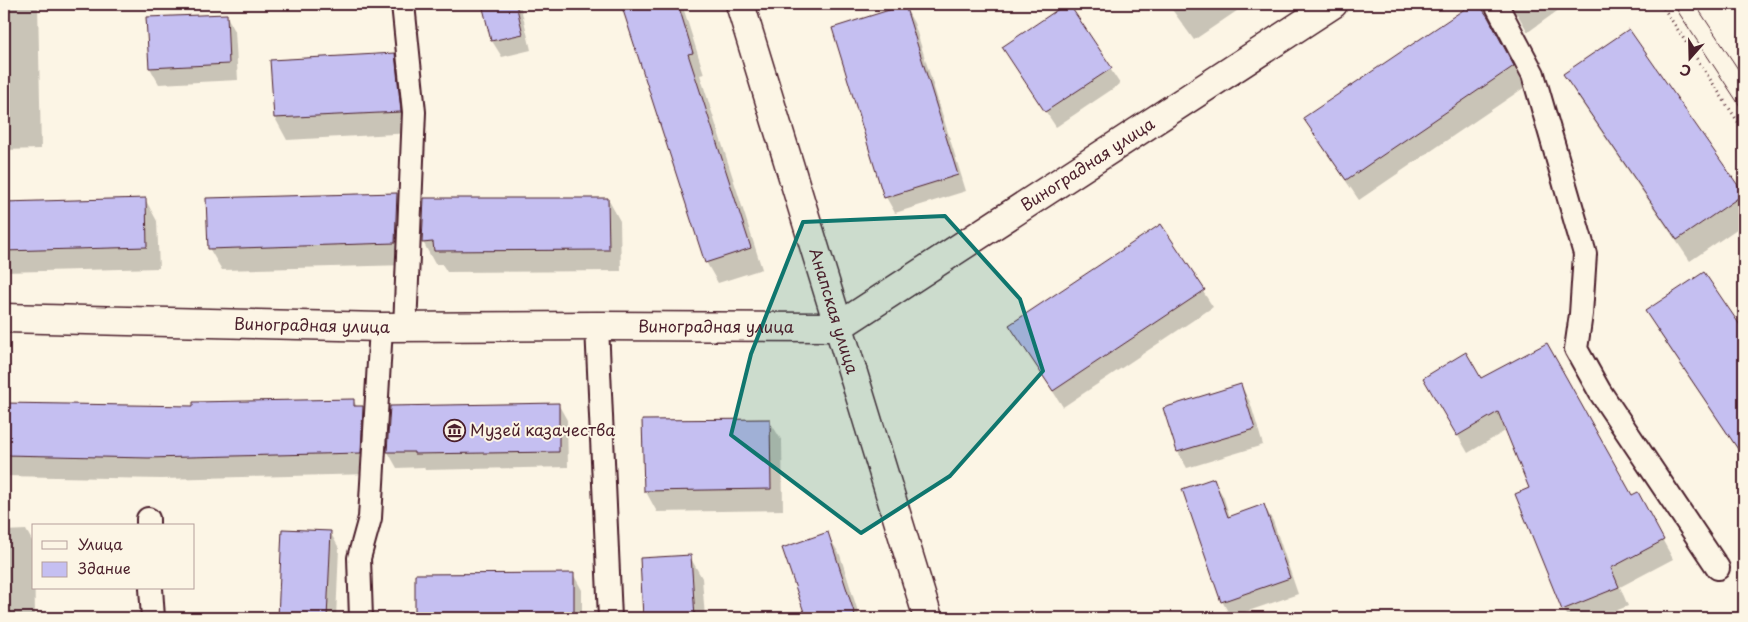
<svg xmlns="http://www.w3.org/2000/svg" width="1748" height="622" viewBox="0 0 1748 622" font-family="'Playpen Sans',sans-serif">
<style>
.shadow{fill:#0003}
.building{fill:#c5bff1;stroke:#4a1f2b}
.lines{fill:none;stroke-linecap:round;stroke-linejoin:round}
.lane-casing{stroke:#4a1f2b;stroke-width:26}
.street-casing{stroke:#4a1f2b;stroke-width:31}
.path{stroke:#4a1f2b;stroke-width:3;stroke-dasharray:1 4;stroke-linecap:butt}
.lane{stroke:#fcf5e5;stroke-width:22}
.street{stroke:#fcf5e5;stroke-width:28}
.tram{stroke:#4a1f2b;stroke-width:1}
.marked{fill:#0f766e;fill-opacity:0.2;stroke:#0f766e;stroke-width:4;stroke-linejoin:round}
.labels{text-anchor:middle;stroke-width:4;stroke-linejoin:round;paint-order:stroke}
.street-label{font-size:16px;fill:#4a1f2b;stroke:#fcf5e5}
.poi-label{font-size:16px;fill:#4a1f2b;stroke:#fcf5e5;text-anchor:start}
</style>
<rect width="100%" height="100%" fill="#fcf5e5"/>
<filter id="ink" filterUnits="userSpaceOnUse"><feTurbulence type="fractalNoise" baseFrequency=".02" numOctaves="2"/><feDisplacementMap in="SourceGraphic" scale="10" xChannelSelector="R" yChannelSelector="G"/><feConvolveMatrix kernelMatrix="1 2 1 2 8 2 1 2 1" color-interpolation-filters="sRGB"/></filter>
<g filter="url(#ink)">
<g class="shadow">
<path d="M4,4H38L41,149L4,150Z"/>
<path d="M483,4H520L531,50L502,57L492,41Z"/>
<path d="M623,4H682L704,74L700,75L762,269L718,283L706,262Z"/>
<path d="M1068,4L1120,84L1056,127L1003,47Z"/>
<path d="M1168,4H1247L1194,40Z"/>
<path d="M1474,4H1567L1528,32L1517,14L1508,11L1494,25L1496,32L1525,87L1359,200L1317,139L1305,119Z"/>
<path d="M905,7L914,23L966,191L895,213L886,197Z"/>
<path d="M226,15L235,31L238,80L159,84L150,68Z"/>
<path d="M1629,31L1744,198V224L1690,261L1577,96L1565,75Z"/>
<path d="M394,54L407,76L412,133L287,140L275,118L271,61Z"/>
<path d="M397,194L409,216L407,265L222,270L209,248Z"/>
<path d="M145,199L157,221L159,268L4,272V203Z"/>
<path d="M608,199L620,221L621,271L447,272L442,264H435L423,242Z"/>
<path d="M1160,226L1213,307L1063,407L1010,325Z"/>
<path d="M1704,274L1744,333V459L1659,333L1647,312Z"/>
<path d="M1425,378L1481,379L1632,497L1646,510L1673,559L1620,587L1628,606L1597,618H1569L1564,610L1516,494L1530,489L1507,430L1468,453Z"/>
<path d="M1241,386L1250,402L1263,445L1187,468L1178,452Z"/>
<path d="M353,400L358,408H363L375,429L372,474L161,479L4,476V404L194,408Z"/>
<path d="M558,404L567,420L568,467L425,470L424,467L397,468L388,452L391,407Z"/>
<path d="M769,420L782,441L783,510L657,512L645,490Z"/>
<path d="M1213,480L1223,496L1230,517L1263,505L1273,521L1298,594L1231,617L1222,601Z"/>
<path d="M26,530L34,544L35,618H4V531Z"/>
<path d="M283,530L330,532L339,548L336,618H279Z"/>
<path d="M827,534L840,555L860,618H807L784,548Z"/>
<path d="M690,557L702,578L705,618H645L641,559Z"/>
<path d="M573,574L582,590V618H417L416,575Z"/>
</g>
<g class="building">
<path d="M482,4H516L523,34L491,41Z"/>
<path d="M621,4H678L693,53L688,54L751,248L705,263Z"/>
<path d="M1066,4H1069L1112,68L1045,112L1002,47Z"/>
<path d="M1472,4H1479L1488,17L1514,66L1346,180L1303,118Z"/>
<path d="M905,5L958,175L884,198L832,28Z"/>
<path d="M227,14L229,64L149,68L146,17Z"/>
<path d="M1629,29L1744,194L1677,240L1563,74Z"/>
<path d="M395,53L401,112L274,118L270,60Z"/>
<path d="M397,193L395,243L208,249L206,198Z"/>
<path d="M146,198L147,247L4,251V202Z"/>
<path d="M424,198H608L609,250L434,251L433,242L422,243Z"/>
<path d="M1161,224L1205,290L1053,391L1009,325Z"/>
<path d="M1704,272L1744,331V458L1645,311Z"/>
<path d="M1547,343L1632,495L1638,492L1664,540L1611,568L1619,587L1562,610L1515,494L1529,488L1498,412L1457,436L1423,378L1466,352L1481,378Z"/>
<path d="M1241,384L1255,429L1177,452L1163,408Z"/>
<path d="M354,399V406H363L361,453L148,458L4,455V403L193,406V402Z"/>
<path d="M559,403V452L414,454V452H387L390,406Z"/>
<path d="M770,419L771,489L644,491L642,420Z"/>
<path d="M1214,478L1228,517L1264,504L1290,578L1221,602L1182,489Z"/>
<path d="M282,529L331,531L327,618H278Z"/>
<path d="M828,532L856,618H806L782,548Z"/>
<path d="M691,555L695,618H643L640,558Z"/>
<path d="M574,573V617L415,618V574Z"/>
</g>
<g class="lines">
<defs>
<g id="lane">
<path d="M403,4L414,112L405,328"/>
<path d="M1496,4L1533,74L1585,254L1581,314L1576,349L1600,392L1718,568"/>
<path d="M597,326L610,618"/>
<path d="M148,519V526"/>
<path d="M151,588L153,618"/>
<path d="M361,618L359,558L370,518L381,327"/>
</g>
<g id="street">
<path id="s1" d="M740,4L928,618"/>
<path id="s2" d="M4,318L381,327L597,326L838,327L1333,4"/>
</g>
</defs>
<use href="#lane" class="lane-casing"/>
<use href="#street" class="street-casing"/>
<path class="path" d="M1661,4L1744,131"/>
<use href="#lane" class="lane"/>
<use href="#street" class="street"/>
<g class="tram">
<path d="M1673,4L1744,112"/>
<path d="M1695,4L1744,78"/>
</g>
</g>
</g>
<path class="marked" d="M945,216L1020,299L1043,371L950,476L861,533L731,435L751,354L803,222Z"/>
<defs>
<symbol id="museum-ring" viewBox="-11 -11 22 22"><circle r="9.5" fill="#fcf5e5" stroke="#4a1f2b" stroke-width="1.5"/><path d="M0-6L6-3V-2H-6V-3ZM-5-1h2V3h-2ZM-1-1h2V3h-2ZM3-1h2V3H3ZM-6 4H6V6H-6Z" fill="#4a1f2b"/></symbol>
</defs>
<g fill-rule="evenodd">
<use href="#museum-ring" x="442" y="418" width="25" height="25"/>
</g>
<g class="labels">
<g class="street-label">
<text dy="6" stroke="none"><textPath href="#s2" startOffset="1132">Виноградная улица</textPath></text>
<text dy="6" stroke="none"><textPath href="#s1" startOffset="321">Анапская улица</textPath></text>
<text dy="6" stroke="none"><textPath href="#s2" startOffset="308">Виноградная улица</textPath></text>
<text dy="6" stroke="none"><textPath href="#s2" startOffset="712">Виноградная улица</textPath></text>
</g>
<g class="poi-label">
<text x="470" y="436">Музей казачества</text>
</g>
</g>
<rect width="1748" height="622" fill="none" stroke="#fcf5e5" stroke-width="20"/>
<rect x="10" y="10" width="1728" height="602" fill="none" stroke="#4a1f2b" stroke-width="2" filter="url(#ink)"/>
<rect x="32" y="524" width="162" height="65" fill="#fcf5e5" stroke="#b59f9b"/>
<rect x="42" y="541" width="25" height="8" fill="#fcf5e5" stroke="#b59f9b"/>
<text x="78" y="550" font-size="15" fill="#4a1f2b">Улица</text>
<rect x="42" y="562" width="25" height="15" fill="#c5bff1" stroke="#b59f9b"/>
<text x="78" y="574" font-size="15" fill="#4a1f2b">Здание</text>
<g transform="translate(1690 58) rotate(200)" stroke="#fcf5e5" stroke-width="4" paint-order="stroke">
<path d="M0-4L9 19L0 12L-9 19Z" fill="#4a1f2b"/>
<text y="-8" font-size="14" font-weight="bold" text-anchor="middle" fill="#4a1f2b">С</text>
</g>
</svg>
